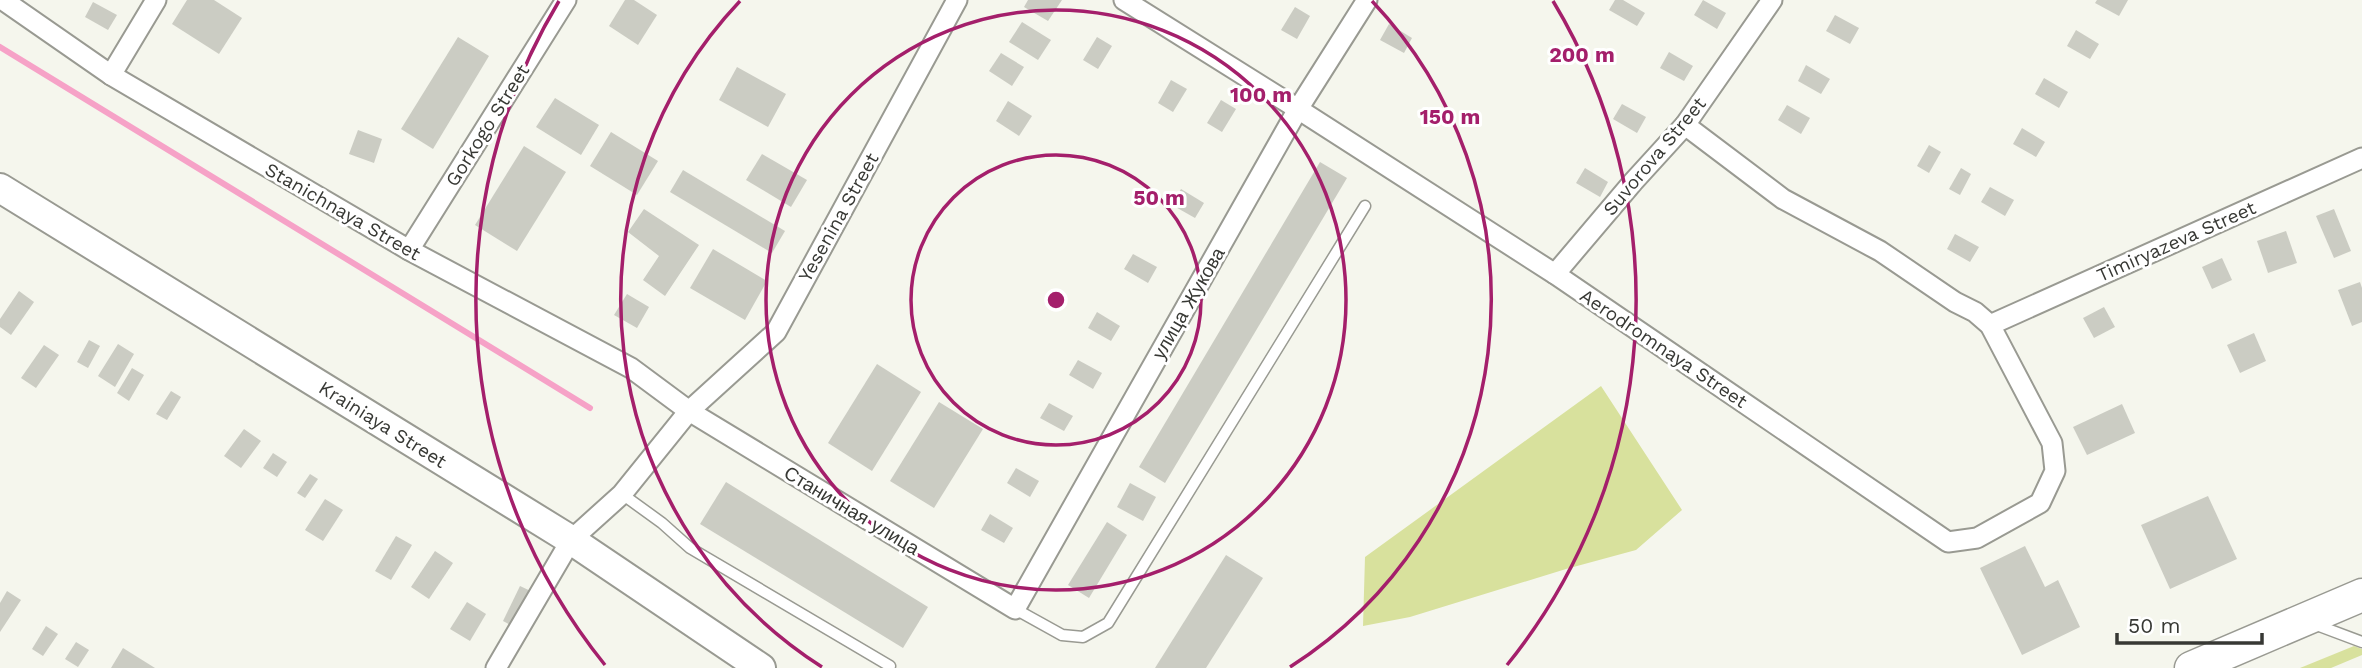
<svg xmlns="http://www.w3.org/2000/svg" width="2362" height="668" viewBox="0 0 2362 668" font-family="'Work Sans',sans-serif">
<style>
.green{fill:#d8e19d}
.lines{fill:none;stroke-linecap:round;stroke-linejoin:round}
.stream{stroke:#f6a2c7;stroke-width:6}
.building{fill:#cbccc3}
.lane-casing{stroke:#999a92;stroke-width:13}
.street-casing{stroke:#999a92;stroke-width:23}
.secondary-casing{stroke:#999a92;stroke-width:32}
.primary-casing{stroke:#999a92;stroke-width:35}
.lane{stroke:#fff;stroke-width:10}
.street{stroke:#fff;stroke-width:19}
.secondary{stroke:#fff;stroke-width:28}
.primary{stroke:#fff;stroke-width:32}
.ring{fill:none;stroke:#a41f6b;stroke-width:3.5}
.labels{text-anchor:middle;stroke-width:6;stroke-linejoin:round;paint-order:stroke}
.street-label{font-size:19px;fill:#373834;stroke:#fff}
.centre{fill:#a41f6b;stroke:#fff;stroke-width:3.5}
.ring-label{font-size:21px;text-anchor:middle;font-weight:bold;fill:#a41f6b;stroke:#fff;stroke-width:6;stroke-linejoin:round;paint-order:stroke}
</style>
<rect width="100%" height="100%" fill="#f5f6ed"/>
<g class="green">
<path d="M1601,386L1682,510L1636,550L1566,569L1410,617L1363,626L1365,557Z"/>
<path d="M2354,646L2362,649V655L2331,668H2300Z"/>
</g>
<g class="lines">
<path class="stream" d="M0,47L590,408"/>
</g>
<g class="building">
<path d="M187,0H214L242,18L219,54L172,24Z"/>
<path d="M625,0H634L657,15L638,45L609,26Z"/>
<path d="M1028,0H1062L1048,21L1024,7Z"/>
<path d="M1615,0H1623L1645,13L1637,26L1609,10Z"/>
<path d="M1703,0L1726,13L1717,29L1694,15Z"/>
<path d="M2097,0H2128L2119,16L2095,3Z"/>
<path d="M93,2L117,15L108,30L85,17Z"/>
<path d="M1295,7L1310,16L1297,39L1281,30Z"/>
<path d="M1835,15L1859,28L1850,44L1826,31Z"/>
<path d="M1022,22L1051,40L1038,60L1009,42Z"/>
<path d="M1389,24L1412,38L1404,53L1380,40Z"/>
<path d="M2076,30L2099,44L2090,59L2067,46Z"/>
<path d="M458,37L489,56L433,149L401,129Z"/>
<path d="M1097,37L1112,46L1098,69L1083,60Z"/>
<path d="M1669,52L1693,66L1684,81L1660,68Z"/>
<path d="M1001,53L1024,67L1012,86L989,71Z"/>
<path d="M1806,65L1830,79L1821,94L1798,81Z"/>
<path d="M737,67L786,94L768,127L719,100Z"/>
<path d="M2044,78L2068,92L2059,108L2035,94Z"/>
<path d="M1171,80L1187,89L1173,112L1158,103Z"/>
<path d="M555,98L599,125L581,155L536,127Z"/>
<path d="M1221,100L1236,109L1222,132L1207,123Z"/>
<path d="M1008,101L1032,116L1019,136L996,121Z"/>
<path d="M1622,104L1646,117L1637,133L1613,119Z"/>
<path d="M1787,105L1810,118L1801,134L1778,120Z"/>
<path d="M2022,128L2045,142L2036,157L2013,144Z"/>
<path d="M358,130L382,139L374,163L349,154Z"/>
<path d="M611,132L658,161L637,195L590,166Z"/>
<path d="M1929,145L1941,152L1929,173L1917,166Z"/>
<path d="M524,146L566,172L517,251L475,225Z"/>
<path d="M762,154L807,180L791,207L746,180Z"/>
<path d="M1320,162L1347,178L1165,483L1139,467Z"/>
<path d="M1585,168L1608,182L1600,197L1576,183Z"/>
<path d="M1961,168L1971,174L1960,195L1949,189Z"/>
<path d="M683,170L785,231L772,253L670,192Z"/>
<path d="M1990,187L2014,200L2005,216L1981,202Z"/>
<path d="M1181,189L1204,203L1195,218L1172,205Z"/>
<path d="M644,209L699,245L665,296L643,280L659,256L628,232Z"/>
<path d="M2334,209L2351,251L2334,258L2316,216Z"/>
<path d="M2286,231L2297,263L2268,273L2257,241Z"/>
<path d="M1955,234L1979,247L1970,262L1947,249Z"/>
<path d="M713,249L767,281L745,320L690,288Z"/>
<path d="M1133,254L1157,267L1148,283L1124,269Z"/>
<path d="M2222,258L2232,280L2212,289L2202,267Z"/>
<path d="M2360,282L2362,288V322L2352,326L2338,290Z"/>
<path d="M19,291L34,302L11,335L0,327V319Z"/>
<path d="M627,294L649,307L637,328L614,315Z"/>
<path d="M2104,307L2115,327L2094,338L2083,318Z"/>
<path d="M1097,312L1120,326L1111,341L1088,328Z"/>
<path d="M2254,333L2266,361L2240,373L2227,345Z"/>
<path d="M89,340L100,346L88,368L77,362Z"/>
<path d="M118,344L134,354L115,387L98,376Z"/>
<path d="M44,345L59,355L36,388L21,378Z"/>
<path d="M1078,360L1102,373L1093,389L1069,375Z"/>
<path d="M877,364L921,392L872,471L828,443Z"/>
<path d="M132,368L144,375L129,401L117,393Z"/>
<path d="M171,391L181,397L167,420L156,414Z"/>
<path d="M939,402L983,429L934,508L890,481Z"/>
<path d="M1049,403L1073,416L1064,431L1040,418Z"/>
<path d="M2122,404L2135,433L2087,455L2073,427Z"/>
<path d="M244,429L261,441L241,468L224,456Z"/>
<path d="M273,453L287,462L277,477L263,468Z"/>
<path d="M1016,468L1039,481L1030,497L1007,483Z"/>
<path d="M310,474L318,479L305,498L297,493Z"/>
<path d="M726,482L928,607L903,648L700,524Z"/>
<path d="M1130,483L1156,497L1143,521L1117,507Z"/>
<path d="M2208,496L2237,559L2170,589L2141,525Z"/>
<path d="M325,499L343,510L323,541L305,530Z"/>
<path d="M990,514L1013,528L1004,543L981,530Z"/>
<path d="M1107,522L1127,535L1089,598L1068,585Z"/>
<path d="M396,536L412,545L391,580L375,571Z"/>
<path d="M2025,546L2045,587L2058,580L2080,627L2022,655L1980,568Z"/>
<path d="M435,551L453,563L429,599L411,587Z"/>
<path d="M1226,555L1263,578L1206,668H1155Z"/>
<path d="M520,586L537,594L520,630L503,621Z"/>
<path d="M7,591L21,600L0,632V603Z"/>
<path d="M467,602L486,614L470,641L450,629Z"/>
<path d="M46,626L58,634L43,656L32,649Z"/>
<path d="M76,642L89,650L78,667L65,659Z"/>
<path d="M123,648L155,668H111Z"/>
</g>
<g class="lines">
<defs>
<g id="lane">
<path d="M622,494L662,523L690,548L890,666"/>
<path d="M1015,609L1062,635L1083,637L1108,623L1365,206"/>
<path d="M2314,624L2362,642"/>
</g>
<g id="street">
<path d="M3,0L111,75L409,250L631,368L689,411L1015,609L1298,109L1367,0"/>
<path d="M1124,0L1298,109L1555,274L1948,542L1977,538L2040,503L2055,471L2052,443L1990,325L1975,312L1955,302L1880,251L1783,199L1685,125"/>
<path d="M111,75L156,0"/>
<path d="M409,250L566,0"/>
<path d="M1555,274L1633,182L1685,125L1772,0"/>
<path d="M1990,325L2362,158"/>
<path d="M496,668L571,540L622,494L689,411L776,332L957,0"/>
</g>
<path id="secondary" d="M0,188L571,540L761,668"/>
<path id="primary" d="M2191,668L2362,595"/>
</defs>
<use href="#lane" class="lane-casing"/>
<use href="#street" class="street-casing"/>
<use href="#secondary" class="secondary-casing"/>
<use href="#primary" class="primary-casing"/>
<use href="#lane" class="lane"/>
<use href="#street" class="street"/>
<use href="#secondary" class="secondary"/>
<use href="#primary" class="primary"/>
</g>
<g class="ring">
<circle cx="1056" cy="300" r="145"/>
<circle cx="1056" cy="300" r="290"/>
<path d="M822 667A435 435 0 0 1 740 1M1372 1A435 435 0 0 1 1290 667"/>
<path d="M605 665A580 580 0 0 1 559 1M1553 1A580 580 0 0 1 1507 665"/>
</g>
<g class="labels">
<g class="street-label">
<text transform="translate(487 125) rotate(-58)" y="7">Gorkogo Street</text>
<text transform="translate(1654 156) rotate(-50)" y="7">Suvorova Street</text>
<text transform="translate(343 211) rotate(30)" y="7">Stanichnaya Street</text>
<text transform="translate(838 217) rotate(-61)" y="7">Yesenina Street</text>
<text transform="translate(2176 241) rotate(-24)" y="7">Timiryazeva Street</text>
<text transform="translate(1188 303) rotate(-60)" y="7">улица Жукова</text>
<text transform="translate(1664 348) rotate(34)" y="7">Aerodromnaya Street</text>
<text transform="translate(383 424) rotate(32)" y="7">Krainiaya Street</text>
<text transform="translate(852 510) rotate(31)" y="7">Станичная улица</text>
</g>
</g>
<circle cx="1056" cy="300" r="10" class="centre"/>
<g class="ring-label">
<text x="1582" y="62">200 m</text>
<text x="1261" y="102">100 m</text>
<text x="1450" y="124">150 m</text>
<text x="1159" y="205">50 m</text>
</g>
<path d="M2117 633v10h145v-10" fill="none" stroke="#373834" stroke-width="3.5"/>
<text x="2128" y="633" font-size="21" fill="#373834" stroke="#ffffff" stroke-width="5" paint-order="stroke">50 m</text>
</svg>
